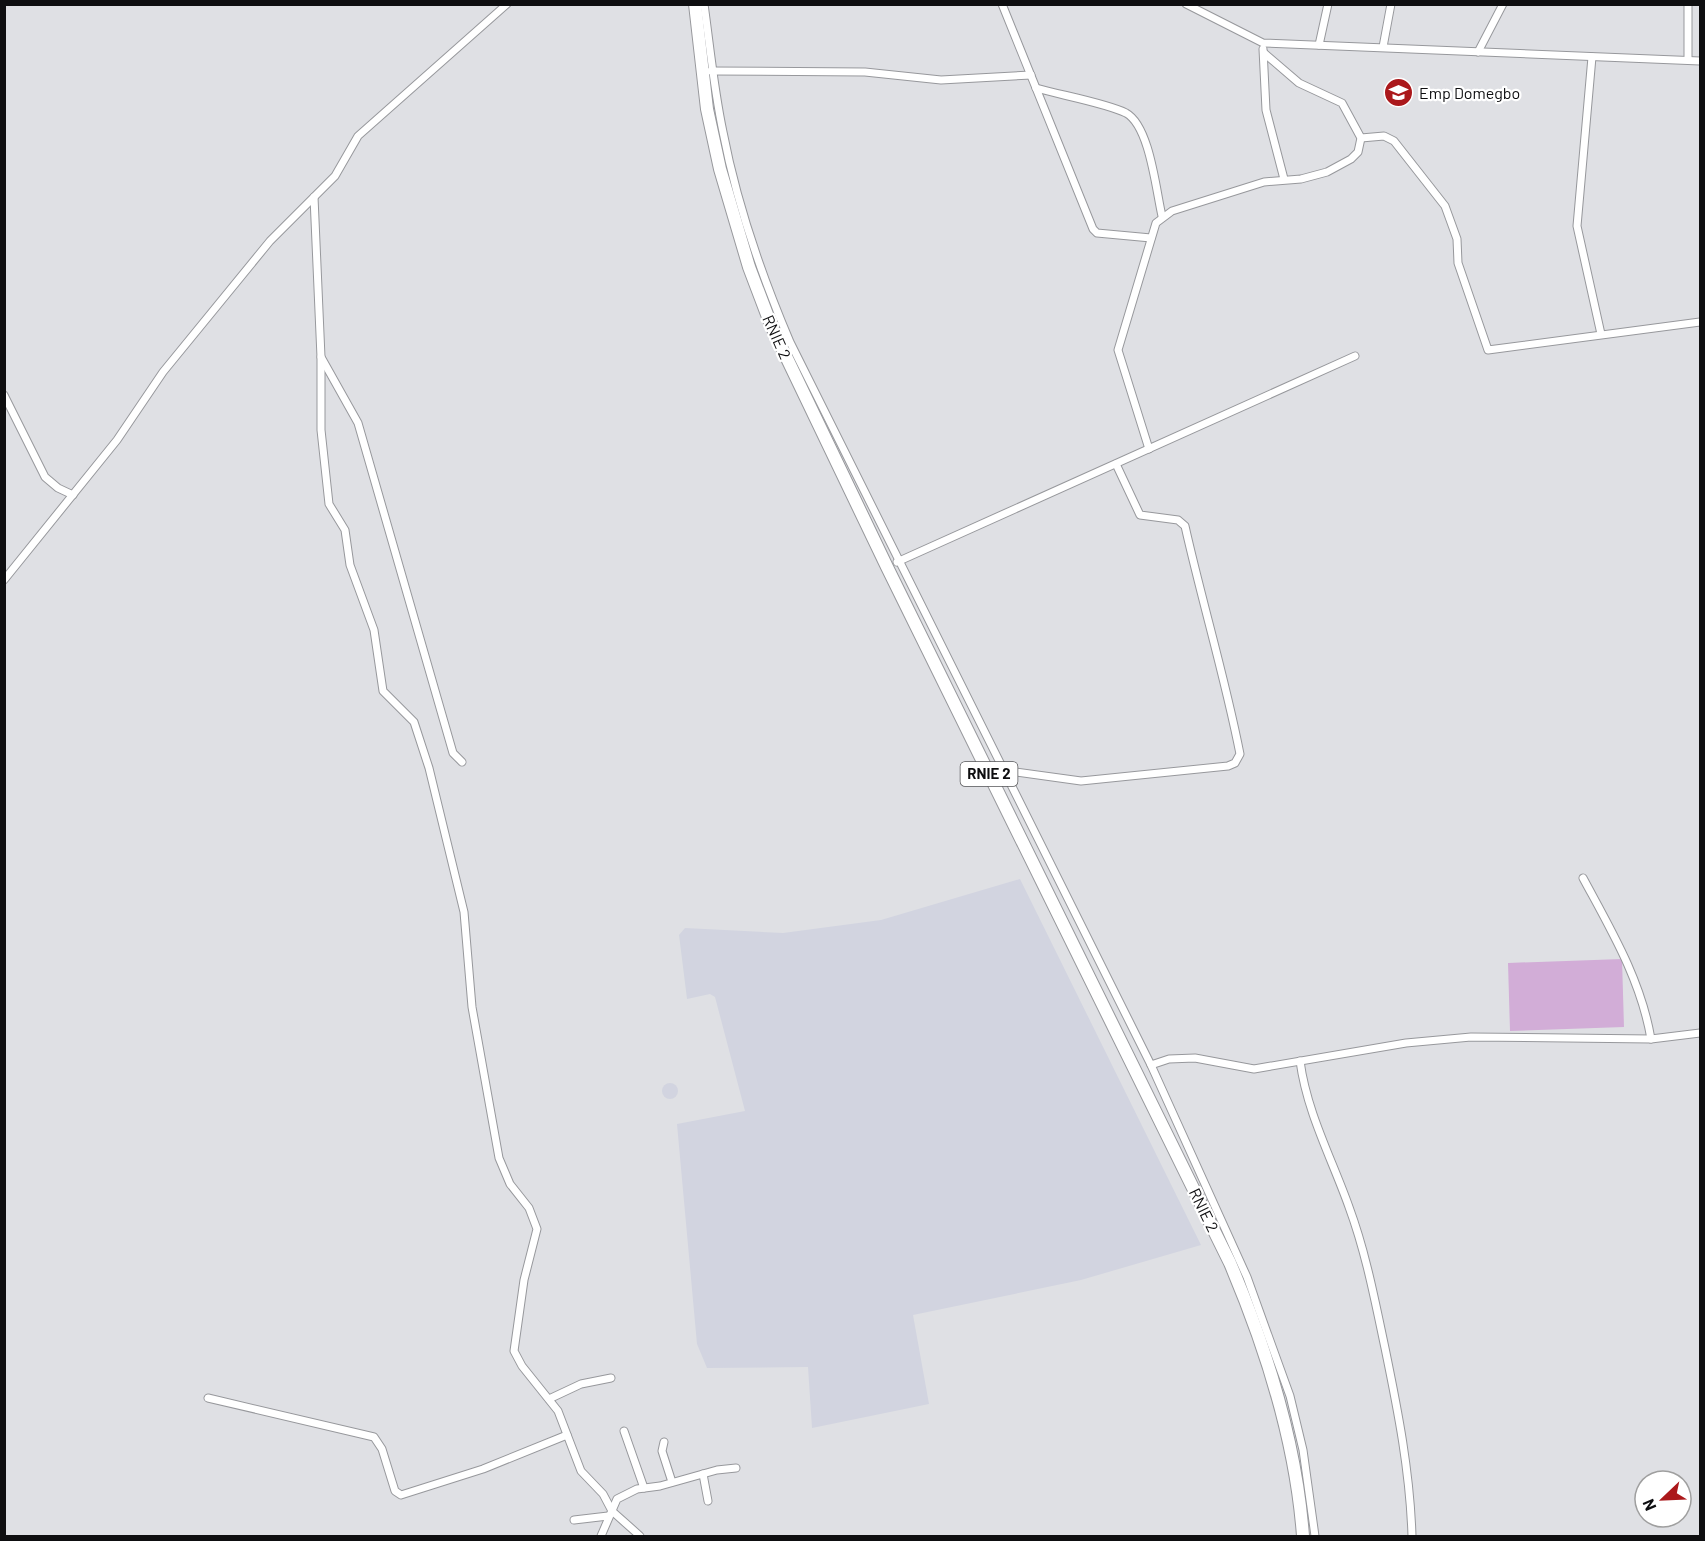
<svg xmlns="http://www.w3.org/2000/svg" width="1705" height="1541" viewBox="0 0 1705 1541" font-family="Barlow,sans-serif">
<style>
.built{fill:#d2d4e0}
.green{fill:#d2add7}
.lines{fill:none;stroke-linecap:round;stroke-linejoin:round}
.street-casing{stroke:#97989c;stroke-width:9}
.highway-casing{stroke:#97989c;stroke-width:14}
.street{stroke:#fff;stroke-width:7}
.highway{stroke:#fff;stroke-width:12}
.labels{text-anchor:middle;stroke-width:4.5;stroke-linejoin:round;paint-order:stroke}
.shield{fill:#fff;stroke:#565658;stroke-width:1.5}
.shield-label{font-size:15px;font-weight:bold;fill:#0e0e10}
.poi-label{font-size:16px;fill:#0e0e10;stroke:#fff;text-anchor:start}
.street-label{font-size:16px;fill:#0e0e10;stroke:#fff}
</style>
<rect width="100%" height="100%" fill="#dfe0e4"/>
<g class="built">
<path d="M1020,879L1201,1245L1081,1280L913,1315L929,1404L812,1428L808,1367L707,1368L697,1344L677,1124L745,1111L715,997L710,994L687,999L679,935L685,928L783,933L881,920Z"/>
<circle cx="670" cy="1091" r="8"/>
</g>
<path class="green" d="M1622,959L1624,1027L1510,1031L1508,963Z"/>
<g class="lines">
<defs>
<g id="street">
<path d="M704,4C710,47 714,90 723,132C737,205 761,274 790,342L1151,1065L1247,1277L1290,1396L1303,1450L1315,1536"/>
<path d="M1002,4L1093,229L1097,233L1151,238"/>
<path d="M1186,4L1263,43L1700,61"/>
<path d="M1688,4V58"/>
<path d="M1319,45L1328,4"/>
<path d="M1383,47L1391,4"/>
<path d="M1263,49L1266,110L1284,179"/>
<path d="M1478,52L1503,4"/>
<path d="M1592,57L1577,226L1601,334"/>
<path d="M711,71L865,72L941,80L1031,75"/>
<path d="M1036,88C1060,95 1106,103 1126,113C1150,126 1156,191 1162,216"/>
<path d="M1361,138L1384,136L1394,141L1445,206L1457,239L1458,263L1488,350L1700,322"/>
<path d="M314,197L321,357L358,423L453,753L462,762"/>
<path d="M321,357V430L329,504L345,530L350,565L374,630L383,691L414,722L429,768L464,912L472,1007L499,1158L510,1184L529,1208L537,1229L524,1280L514,1351L522,1366L558,1411L581,1471L603,1494L612,1511L640,1536"/>
<path d="M4,395L45,477L58,488L73,495"/>
<path d="M1149,449L1118,350L1156,223L1172,211L1264,182L1301,179L1327,172L1351,159L1358,152L1361,138L1342,103L1299,83L1264,53"/>
<path d="M897,562L1355,356"/>
<path d="M4,580L117,440L163,372L270,241L335,176L358,136L507,4"/>
<path d="M987,768L1081,781L1228,766L1235,763L1240,754C1225,677 1202,602 1185,526L1178,520L1140,515L1116,464"/>
<path d="M1583,878C1611,930 1641,980 1651,1039"/>
<path d="M1300,1061C1307,1113 1332,1159 1349,1207C1366,1253 1375,1301 1385,1348C1398,1411 1410,1472 1412,1536"/>
<path d="M1151,1065L1169,1059L1195,1058L1254,1069L1406,1043L1471,1037L1651,1039L1700,1033"/>
<path d="M208,1398L374,1437L382,1449L395,1491L401,1495L483,1469L567,1435"/>
<path d="M549,1399L581,1384L611,1378"/>
<path d="M624,1431L644,1488"/>
<path d="M664,1442L662,1451L672,1482"/>
<path d="M703,1474L708,1501"/>
<path d="M574,1520L608,1516"/>
<path d="M601,1536L617,1499L637,1489L660,1486L717,1470L736,1468"/>
</g>
<path id="highway" d="M695,4L707,109L720,169L749,267L771,325L887,567L1230,1263C1267,1350 1296,1442 1303,1536"/>
</defs>
<use href="#street" class="street-casing"/>
<use href="#highway" class="highway-casing"/>
<use href="#street" class="street"/>
<use href="#highway" class="highway"/>
</g>
<defs>
<symbol id="school-disc" viewBox="-11 -11 22 22"><circle r="9.5" fill="#ab181b" stroke="#fff"/><path d="M0-5L7-2L0 1L-7-2ZM-4 1L0 2.5L4 1V4Q0 6-4 4Z" fill="#fff"/></symbol>
</defs>
<g fill-rule="evenodd">
<use href="#school-disc" x="1382" y="76" width="33" height="33"/>
</g>
<g class="labels">
<rect class="shield" x="960.5" y="762" width="57" height="24" rx="4.5"/>
<g class="shield-label">
<text x="989" y="779">RNIE 2</text>
</g>
<g class="poi-label">
<text x="1419" y="99">Emp Domegbo</text>
</g>
<g class="street-label">
<text transform="translate(777 337) rotate(66)" y="6">RNIE 2</text>
<text transform="translate(1204 1210) rotate(64)" y="6">RNIE 2</text>
</g>
</g>
<rect width="1705" height="1541" fill="none" stroke="#0e0e10" stroke-width="12"/>
<g transform="translate(1663 1499) rotate(247)"><circle r="28" fill="#ffffff" stroke="#9f9f9f" stroke-width="1.5"/>
<path d="M0-4.5L10 22L0 15L-10 22Z" fill="#ab181b"/>
<text y="-9" font-size="16" font-weight="bold" text-anchor="middle" fill="#0e0e10">N</text>
</g>
</svg>
